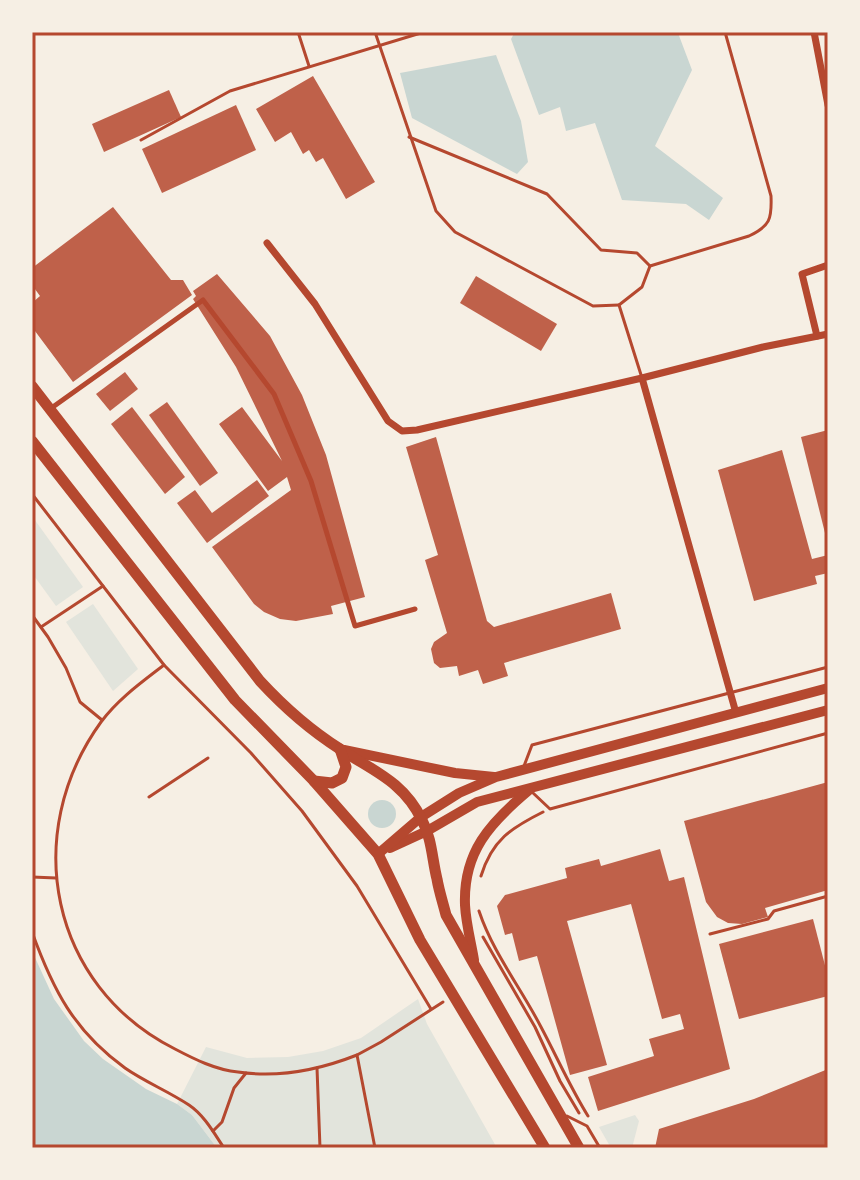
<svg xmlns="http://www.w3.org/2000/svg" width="860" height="1180" viewBox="0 0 860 1180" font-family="Lato,sans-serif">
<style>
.green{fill:#e2e4dc}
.water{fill:#c9d6d2}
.building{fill:#bf614a}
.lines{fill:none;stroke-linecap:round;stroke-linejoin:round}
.path{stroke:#b5482f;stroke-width:3}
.service{stroke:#b5482f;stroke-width:3}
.pedestrian{stroke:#b5482f;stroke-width:5}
.minor{stroke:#b5482f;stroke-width:7}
.secondary{stroke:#b5482f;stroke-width:10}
.primary{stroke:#b5482f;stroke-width:11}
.neatline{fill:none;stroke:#b5482f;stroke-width:3}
</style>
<rect width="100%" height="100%" fill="#f6efe4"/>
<g class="green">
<path d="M32,516L83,587L56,606L32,573Z"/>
<path d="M93,604L138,669L113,691L66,622Z"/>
<path d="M418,999L427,1024L497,1148H217L192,1115L177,1104L206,1047L247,1058L288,1057L323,1051L361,1038Z"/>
<path d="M635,1115L639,1121L632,1148H611L599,1127Z"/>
</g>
<g class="water">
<path d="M515,32L678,33L692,70L655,146L723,198L709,220L686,204L622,200L595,123L566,131L560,107L539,115L511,39Z"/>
<path d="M496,55L521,121L528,162L517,174L412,118L400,73Z"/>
<circle cx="382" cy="814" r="14"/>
<path d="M32,951L54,999L84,1041L103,1059L146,1089L177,1104L192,1115L217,1148H32Z"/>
</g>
<g class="building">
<path d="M313,76L375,182L346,199L323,158L316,162L309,150L303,154L291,132L275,142L256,109Z"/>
<path d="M169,90L181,117L104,152L92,124Z"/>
<path d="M236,105L256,150L162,193L142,149Z"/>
<path d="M113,207L171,280H183L192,295L73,382L32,327V303L40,296L32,285V268Z"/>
<path d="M217,274L270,336L302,395L326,455L365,597L331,606L333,614L296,621L280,619L264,612L254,604L212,547L291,490L287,477L268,491L219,424L242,407L282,461L236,367L193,299L196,296L193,291Z"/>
<path d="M476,276L557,324L541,351L460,303Z"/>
<path d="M125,372L138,389L110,411L96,394Z"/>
<path d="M167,402L218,473L200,486L149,415Z"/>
<path d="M132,407L185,477L165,494L111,424Z"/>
<path d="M828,430V541H827L801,437Z"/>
<path d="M436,437L487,621L494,627L611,593L621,629L504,663L508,676L483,684L478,670L459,676L457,666L440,668L434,663L431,649L434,642L447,633L425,560L438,555L406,447Z"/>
<path d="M782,450L812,559L828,555V573L815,576L817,584L754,601L718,470Z"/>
<path d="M257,480L269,496L207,543L177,503L195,490L212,513Z"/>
<path d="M828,782V890L765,908L768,917L742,924L728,923L717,917L706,902L684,821Z"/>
<path d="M660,849L669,881L684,877L730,1069L598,1111L588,1077L654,1056L649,1039L684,1029L680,1014L662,1019L631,904L567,921L607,1065L570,1075L537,956L519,961L512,933L505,935L497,906L505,895L567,878L565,868L599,859L601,866Z"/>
<path d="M813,919L828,977V996L739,1019L719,944Z"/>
<path d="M828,1069V1148H655L659,1129L754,1099Z"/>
</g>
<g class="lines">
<g class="path">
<path d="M32,494L164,665L251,753L302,811L357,886L431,1009"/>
<path d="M32,615L48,637L66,668L80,702L102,720"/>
<path d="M41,627L103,586"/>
<path d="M164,665C142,682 118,699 101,722C20,834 50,986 175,1049C194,1059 216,1070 238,1072C278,1078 319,1070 357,1055"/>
<path d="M149,797L208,758"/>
<path d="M481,876C492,840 511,828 543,812"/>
<path d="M32,877L56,878"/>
<path d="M479,911C493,953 521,988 541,1027C557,1057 570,1087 588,1116"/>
<path d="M32,932C53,990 74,1031 125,1068C145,1082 168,1091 189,1105C204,1115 214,1133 224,1148"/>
<path d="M710,934L768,919L774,911L828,896"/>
<path d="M483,937L535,1027L560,1081L579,1113"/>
<path d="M317,1068L320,1148"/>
<path d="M213,1131L222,1122L234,1088L246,1073"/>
<path d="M375,1148L357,1055L381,1042L443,1002"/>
</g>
<g class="service">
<path d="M298,32L309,66"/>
<path d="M375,32L436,211L455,232L593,306L619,305"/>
<path d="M409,137L547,194L601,250L637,253L650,266L642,287L619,305L642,378"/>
<path d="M141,140L230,91L424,32"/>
<path d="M650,266L749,236C770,226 772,219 771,196L725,32"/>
<path d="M524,766L532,745L828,667"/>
<path d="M532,792L550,809L828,733"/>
<path d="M567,1116L587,1126L600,1148"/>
</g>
<path class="pedestrian" d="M50,409L203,300L274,394L311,481L355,626L415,609"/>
<g class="minor">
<path d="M814,32L828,105"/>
<path d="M267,243L315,304L388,421L402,431L417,430L642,378L763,347L828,334"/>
<path d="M817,336L802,274L828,265"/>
<path d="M642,378L736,713"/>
</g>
<g class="secondary">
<path d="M344,750L455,773L494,777"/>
<path d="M390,848L427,831L477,802L828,710"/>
<path d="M378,854L421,817L459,793L496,777L828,688"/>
<path d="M474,960C471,942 466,924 465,905C463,852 490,823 528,791"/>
</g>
<g class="primary">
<path d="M32,386L260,681C284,707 310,730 340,749C373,771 403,781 422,820C432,839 432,859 437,879C439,891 443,903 446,915L579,1148"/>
<path d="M32,441L235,700L314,781L378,854L420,940L545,1148"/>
<path d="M314,781L332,783L342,778L346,767L340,749"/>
</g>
</g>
<rect width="860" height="1180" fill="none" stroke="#f6efe4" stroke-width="68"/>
<rect x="34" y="34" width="792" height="1112" class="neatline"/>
</svg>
